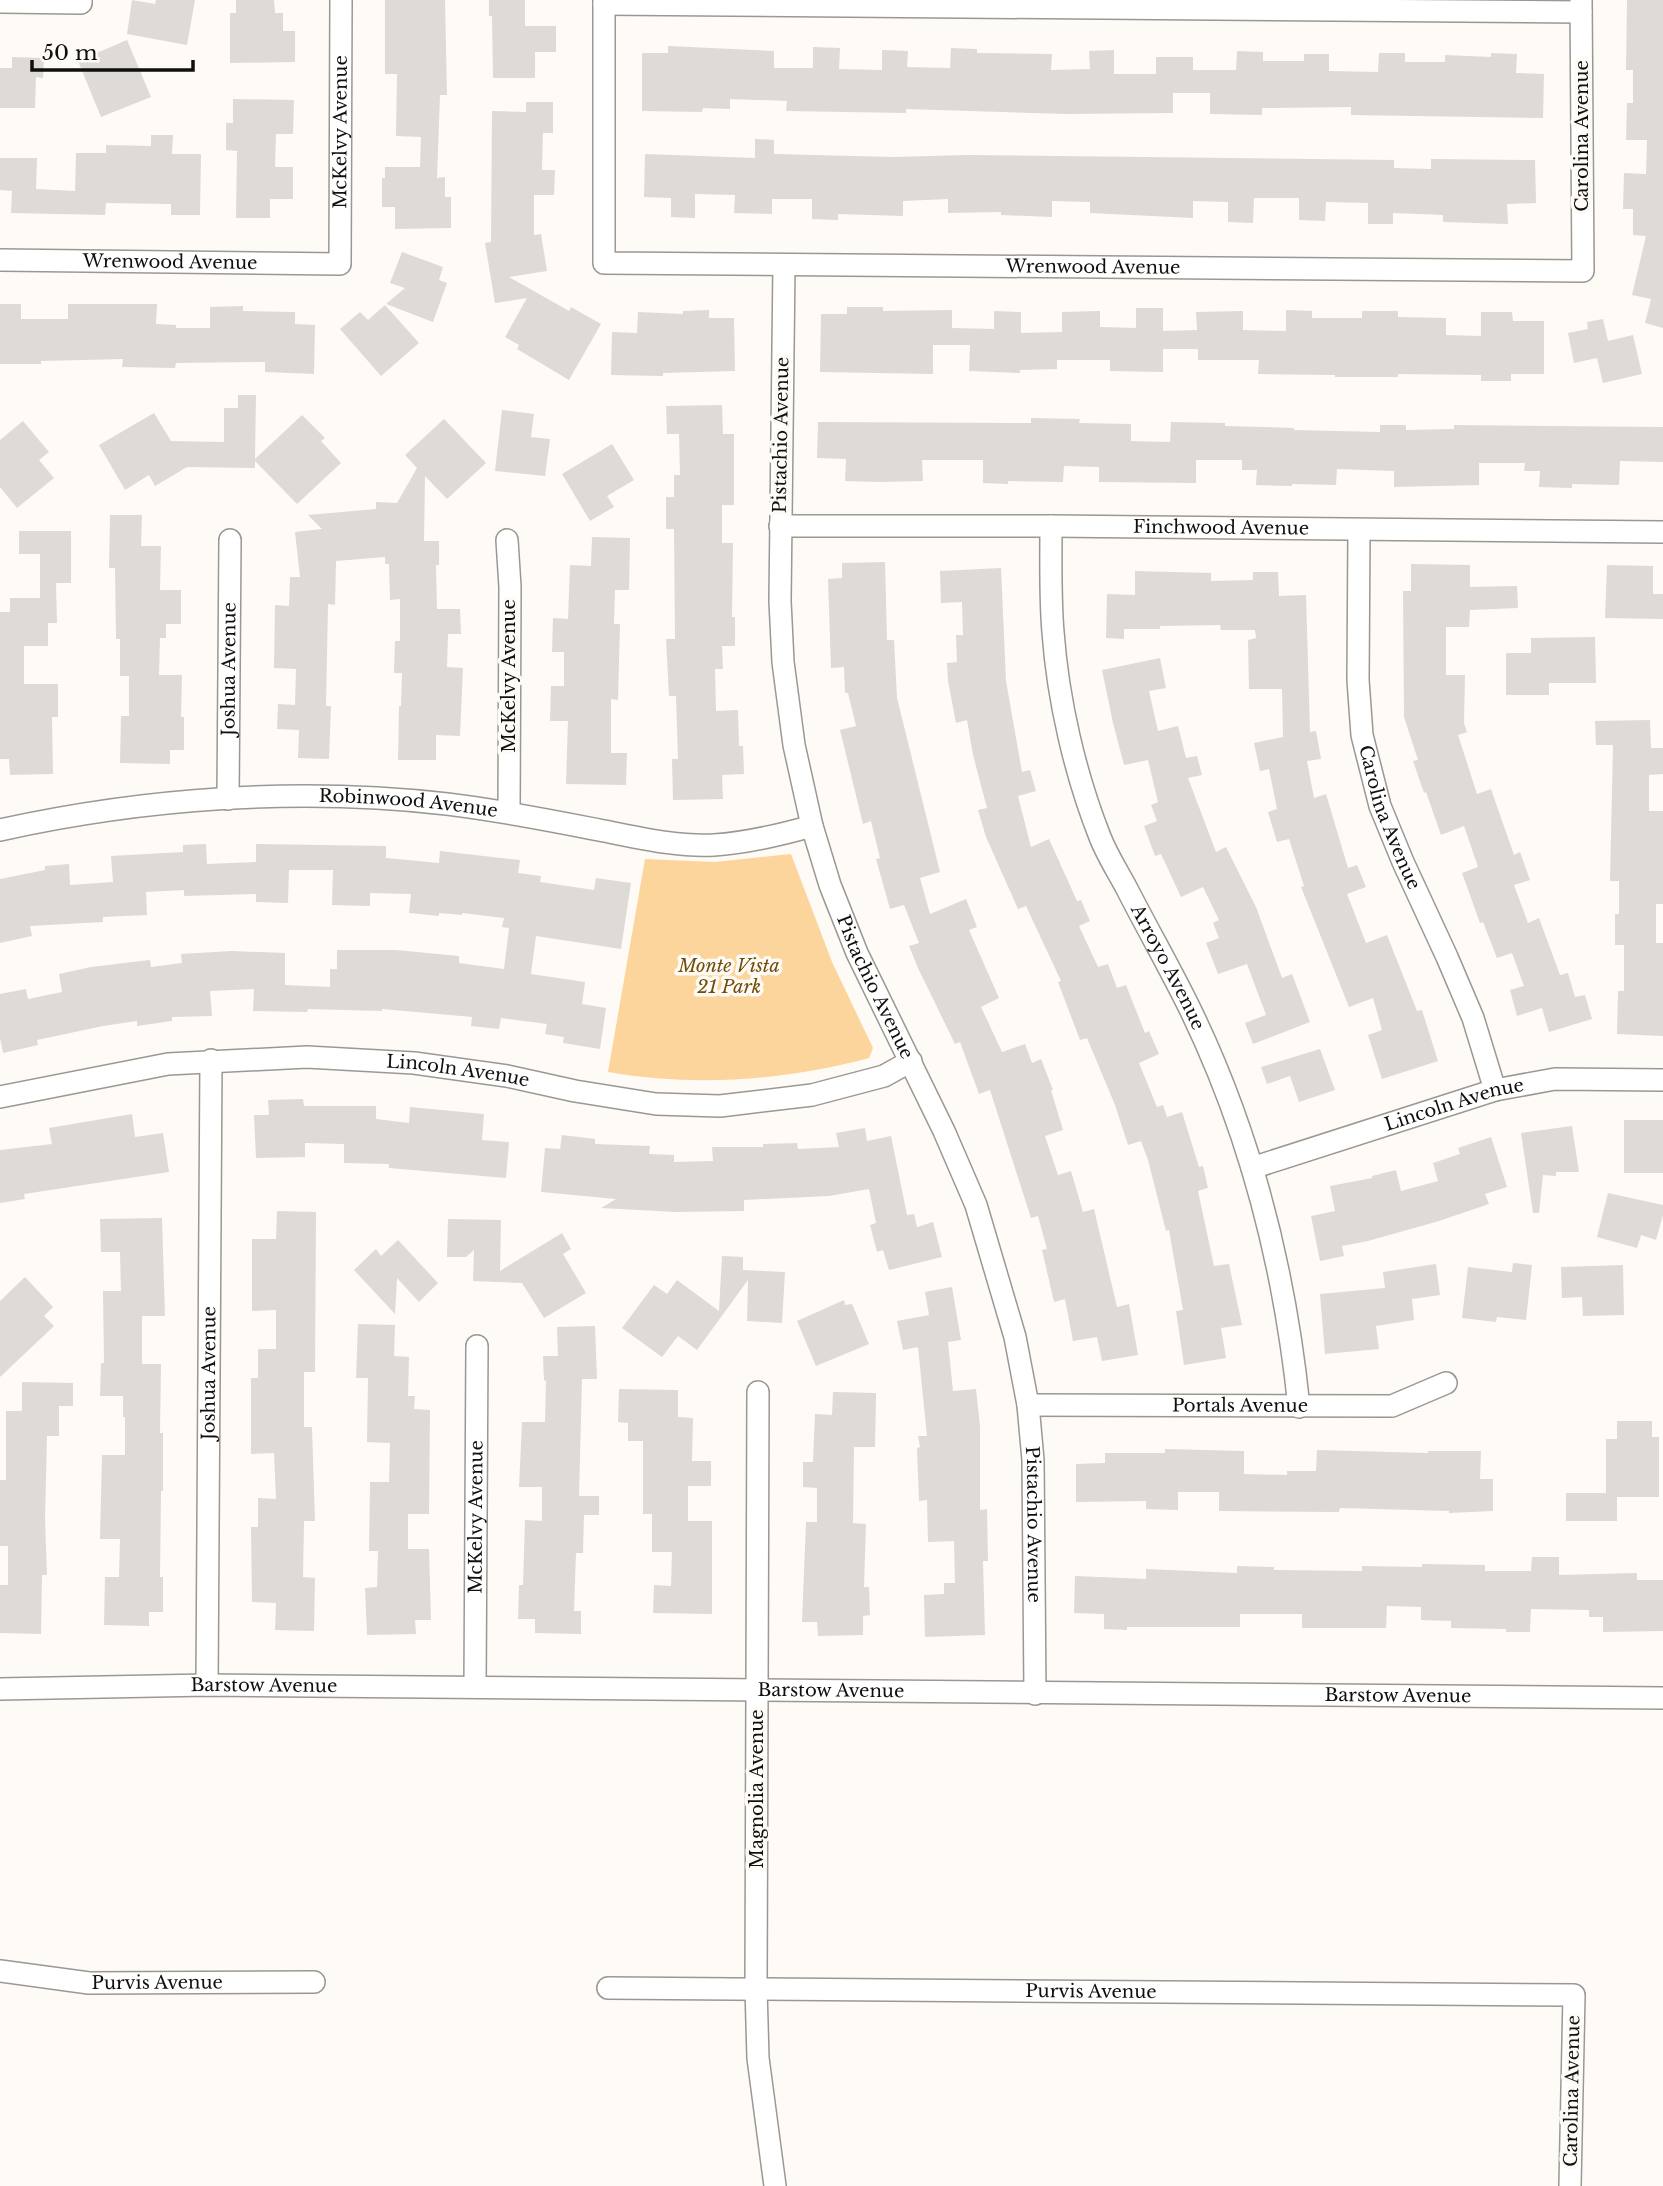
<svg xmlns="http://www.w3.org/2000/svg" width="1663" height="2186" viewBox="0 0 1663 2186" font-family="'Libre Baskerville',serif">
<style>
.green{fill:#fcd59c}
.building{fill:#dedad6}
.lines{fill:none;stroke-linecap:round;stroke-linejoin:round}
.minor-casing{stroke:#9b9893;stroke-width:24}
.minor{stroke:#fff;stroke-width:21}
.labels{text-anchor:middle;stroke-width:7;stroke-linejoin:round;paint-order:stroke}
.street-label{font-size:18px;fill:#100f0e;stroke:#fefaf5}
.park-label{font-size:18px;font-style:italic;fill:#6f4c08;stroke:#fefaf5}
</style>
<rect width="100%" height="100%" fill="#fefaf5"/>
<path class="green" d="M791,854L832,962L873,1048L869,1058C783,1081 695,1087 608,1072L645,859L715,862Z"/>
<g class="building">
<path d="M132,0L155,4L156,0H195L187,45L127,34Z"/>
<path d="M236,0H274L275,13H283V31H295V62L230,63V13H236Z"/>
<path d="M385,0H445L447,95H440L437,178L445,177V197H451V228L395,229V207H382V178H385V167H420L421,137L396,136L397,74H385Z"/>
<path d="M489,0H525V26H556V52H535V78H493L492,16H489Z"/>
<path d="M1627,0H1663V328L1645,323L1651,299L1632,295L1646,236L1633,235V209H1623L1624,173L1646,174L1647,140H1626L1627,103H1633V70H1626Z"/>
<path d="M127,40L151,97L101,117L78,61Z"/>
<path d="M668,46L774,51V68H813V47L840,48L839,69L882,70V50L908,51L907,67L950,68L951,48L977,49V53L1052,54L1051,70L1090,69L1089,51L1114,50V74H1156V57H1193V70H1236L1237,51L1263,52V61H1304V54H1329V71L1378,72L1379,53H1405V62H1445V55L1491,57V53L1517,54L1516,73L1544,74L1543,118L1351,115V107L1262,108V115L1210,114V93H1173V113L1066,114L906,109V113L786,111L787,101L730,99V109L703,108L702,112L642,111V53H668Z"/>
<path d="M12,57L44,58L43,78L36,77L35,108H0V68H12Z"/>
<path d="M233,99L294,100L293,134H276L275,167H293V199H270V218H236L237,151L226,150V123H233Z"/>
<path d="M526,102H553V133H543L542,170H555L554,195H534V235L541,234L547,271L509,277L569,311L571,307L601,324L569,380L517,349L519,345L505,337L527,298L495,303L485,243L491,242L492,111L526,112Z"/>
<path d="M151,135H173L172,154H201L200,215H171V204L106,203L105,215L11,213L12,191L0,190V158H37L36,189L75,191L76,153H106V145L151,146Z"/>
<path d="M755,139L774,140V154L894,157L967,155L1394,160V168L1431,169V159L1535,160L1536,203L1507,204L1508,224L1443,222V215L1393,213V224H1368V203L1326,202L1325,221L1299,220V198H1254L1253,223L1228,222V202L1193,201V218L1090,213V202L1052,201V217L1001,215V212L948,213V199L903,201V216L838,214V220L812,219V199H772V214L734,213L735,195L695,194V218L671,217V198L644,197L645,154L755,158Z"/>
<path d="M402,252L443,267L439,280L447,283L433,322L386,304L405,288L390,283Z"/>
<path d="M0,304H21V319H68V304H157L156,324L176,325V328H210V307L243,306V311L295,312V324L315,325L314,374L265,372V362L176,363L175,368L122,367L123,359L41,361V364H0Z"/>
<path d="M385,305L419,343L381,376L340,329L360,312L368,320Z"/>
<path d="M847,307H883V311L952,310V328L994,329V311L1021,312V333L1062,332V312L1100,311V327L1136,328V308H1163V331L1197,330L1196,312L1243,311V330L1286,331V310L1312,311V318H1362V311H1398V317L1446,318V335L1481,336V312H1512L1513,321H1544V374H1511V381H1481V375L1398,374V377H1335V375L1258,374L1259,360H1198V349H1163V372L1110,371V360H1057V369L1020,370V373L969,371L970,345H933V374L820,372L821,314H847Z"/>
<path d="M709,310V318H734L735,371L663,373V376L611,375L612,332L637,333L638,312L683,314V311Z"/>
<path d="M1603,319L1608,341L1633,335L1642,374L1603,383L1597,358L1574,363L1568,333L1588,329L1587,322Z"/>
<path d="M238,395H256L255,459L302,415L325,438L321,441L341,463L297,504L255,461V468L187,467L155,486L149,475L125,490L99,445L154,413L171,441L224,442V408H238Z"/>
<path d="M722,405L723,434H734V505H722V543H733L732,617H735V646H722L723,669H715L716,711L738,710L739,746H743L744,774L722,775L723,799L673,800L672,759H678L676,696H669L666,639H675L674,529H666V497H674V475H680L679,434H667L666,406Z"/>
<path d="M502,410L534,414L531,437L550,439L545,476L495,471Z"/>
<path d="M1031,418L1080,419L1079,423L1131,424V441L1170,442L1171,422L1225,423V426L1294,428V430L1380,432V425H1406V430L1454,429V425L1663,427V462L1620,461L1619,485L1572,484V488L1539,487L1540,471H1524L1525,463H1479V485L1394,487V471L1337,469L1336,485L1292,484V486L1256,485L1257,470H1242V460H1196V483L1099,482V467L1064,466L1063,482L1008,481V484L983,483V460H922L923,481L880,482L845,481L846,459L817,458L818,422L1031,423Z"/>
<path d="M444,419L486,463L447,499L425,476L424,541H439V565H436L437,609H460L461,634H448L447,667L463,668L460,736L436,735V760H398L399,706H401L402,673H394L395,641H400V599L390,600L389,564H385V557L336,561L335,605L328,604L326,706H331L329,759L298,758L299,730L277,729L278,704L295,705L296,669L274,668L275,605L289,606L290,577H300L295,532L322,529L308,515L376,509V502L397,503L417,468L405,455Z"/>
<path d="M23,421L49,452L39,460L54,478L17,508L0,487V440Z"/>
<path d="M612,444L634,480L607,496L614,507L590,521L562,474Z"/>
<path d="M110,515H142L141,546H161L160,590H181V624H166V638H160L159,675H182L181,717H184V750H170V764L120,763L121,716H129V676H120V639H116L115,568H109Z"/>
<path d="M19,531H71V583H56L57,623H48V646H24V684H58V717H52L53,774L10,775L9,759H0V612H10V598H40V554H19Z"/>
<path d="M592,537L630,538L629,590H615L614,624H620L618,700L611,699V753H627L626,785L566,784L568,721H550L551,686H564V652H552L553,618L568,619L570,565L591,566Z"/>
<path d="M885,562L887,640H894L897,698L940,872L920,878L930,914L966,899L977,927L969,930L999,998L981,1007L1002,1052L1025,1044L1032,1063L1041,1059L1053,1090H1051L1063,1130L1045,1136L1058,1175L1071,1171L1083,1212L1094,1209L1117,1307L1129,1304L1138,1355L1102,1361L1097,1337L1073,1341L1065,1299L1054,1302L1042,1250L1047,1249L1038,1216L1031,1218L990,1090L979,1094L960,1042L955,1044L918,968L909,946L919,943L904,905L890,909L876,859L880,858L871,821L863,824L840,730L856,726L848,693H845L844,667L831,668L828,579L842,578V563Z"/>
<path d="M1411,564L1470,565V587L1517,586L1518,608L1470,610L1469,627H1446V675H1465L1464,723L1467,732L1458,735L1477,794L1491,789L1514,855L1520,852L1530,880L1514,885L1528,923L1539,918L1560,975L1568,973L1575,997L1585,995L1592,1019L1549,1032L1542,1008L1517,1016L1510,990L1524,986L1512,953L1497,958L1483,922L1480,923L1462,873L1478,867L1464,826L1441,835L1426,792L1424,793L1413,761L1418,760L1404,717L1403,591H1411Z"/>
<path d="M1607,565L1653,566V594H1663V619L1605,618Z"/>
<path d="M1001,568L1006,681L1022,772L1030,770L1036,791L1018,796L1031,847L1049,839L1077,901L1081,900L1090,921L1079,926L1098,967L1108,964L1117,988L1126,985L1145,1033L1149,1031L1159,1054L1139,1063L1157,1107L1163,1105L1167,1117L1182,1112L1199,1167L1203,1166L1208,1188L1198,1191L1214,1266L1229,1264L1242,1325L1221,1328L1226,1358L1184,1365L1176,1311L1183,1310L1169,1230L1166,1231L1148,1160L1141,1141L1128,1145L1115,1105L1087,1038L1080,1040L1058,982L1061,981L1026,906L1018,909L986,837L978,810L987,808L973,755L967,720L956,723L948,681L947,663L957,662L956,635H963L962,602L941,603L940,571Z"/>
<path d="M1135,571L1211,573V581L1253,580V572H1278L1279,596L1306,595L1310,732L1316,731L1321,759L1307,761L1314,798L1326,794L1348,868L1357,865L1366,887L1347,894L1366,943L1387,935L1417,1011L1422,1010L1438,1061L1382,1079L1368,1035L1382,1030L1373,998L1349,1007L1301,887L1304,886L1289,839L1277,842L1268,812L1277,809L1269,769L1260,771L1254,743L1283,737L1282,689H1249L1248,640L1256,638L1255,630H1221L1220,625L1160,626V629H1124V639L1106,638L1107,594L1135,595Z"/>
<path d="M1595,637L1596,683H1549V695H1506V653H1531V638Z"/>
<path d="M1160,658L1166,688L1149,691L1158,731L1178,726L1186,758L1197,756L1202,775L1188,778L1216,852L1226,847L1256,907L1282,978L1292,974L1310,1022L1253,1044L1245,1023L1266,1015L1247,964L1218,974L1206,943L1219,938L1213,923L1219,920L1203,887L1181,897L1161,854L1155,856L1144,826L1157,821L1151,805L1158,802L1148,760L1124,765L1113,723L1102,670Z"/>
<path d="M1650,720L1651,748H1663V774L1649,775V811H1663V904H1656V943H1663V1036L1617,1034L1618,991H1624V945H1615V914H1619V881H1610L1613,745H1596L1595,721Z"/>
<path d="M206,844L207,864L256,862V844L386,846V858L439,863L440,851L520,860L518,873L541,876L540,882L594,890L596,878L631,883L621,949L536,936L531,974L585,982L582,1004L606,1008L600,1049L563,1043L564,1037L545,1034L547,1024L501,1018L499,1029L471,1026L472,1017L382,1009V1011L308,1009L307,1012L253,1011L254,989L210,991L212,1016L172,1017V1021L137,1026V1021L103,1026L37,1040L38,1045L3,1053L0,1038V994L26,989L28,999L62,992L59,974L91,967L150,960L151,967L182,963L181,954L232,951L285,953V985L330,987V969H337V950H396L459,956V963L504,969L509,928L502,927L504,918L462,913V915L439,913V916L409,913L411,894L370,893V906L332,905L333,870H289L288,903L256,902V894L184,896V890L146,892L147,915L103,917V922L30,926L32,936L0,943V879L45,870V866L69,864L70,885L113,882L111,856L183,852V845Z"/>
<path d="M1320,1049L1335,1090L1299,1102L1290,1076L1267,1084L1261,1067Z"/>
<path d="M303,1099L304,1106H376V1119L409,1123L410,1107L484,1114L482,1140L509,1142L506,1178L389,1168V1164L344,1163V1144L305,1143V1157L256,1158L254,1115H269L268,1100Z"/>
<path d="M132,1114L135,1137L163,1133L169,1172L24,1194L25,1199L0,1203V1150L52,1144L49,1128Z"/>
<rect x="1624" y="1120" width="39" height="53"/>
<path d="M1572,1126L1579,1172H1556V1176L1543,1175L1539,1213H1533L1521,1133Z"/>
<path d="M865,1128L867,1141L891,1136L907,1215L914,1214L917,1227L933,1222L942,1257L889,1270L883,1250L877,1252L870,1225L876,1223L869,1189L829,1196L744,1200V1211L676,1212L601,1208L616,1199L541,1192L545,1148L560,1149L562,1135L595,1139V1144L650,1146L649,1154L674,1155V1162L713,1161L712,1147H763V1144L797,1143L798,1149L839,1147L836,1133Z"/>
<path d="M1491,1137L1507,1187L1485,1194L1489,1204L1439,1221L1368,1241L1342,1246L1344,1256L1320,1261L1311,1216L1335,1211L1330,1186L1372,1178V1176L1396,1170L1401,1191L1438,1181L1433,1163L1460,1154L1458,1148Z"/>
<path d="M1608,1193L1663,1205V1215L1656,1240L1641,1235L1637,1248L1597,1237Z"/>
<path d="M277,1211L316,1212L315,1372H304V1427H312L315,1521H304L303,1577L315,1578L314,1631L275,1630L276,1603L252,1602L251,1527H258V1498L276,1499L274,1453L251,1454V1378H258V1349H276V1310L252,1311V1239H276Z"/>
<path d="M162,1218L165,1316H142V1364H161L160,1433H163V1491H161L160,1577H163V1612H149V1626L104,1625L105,1577H119L120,1539H100L102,1455H125V1417H123V1396H100L101,1363H104L103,1291H121L120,1252H101L100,1219Z"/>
<path d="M448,1219L501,1220L500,1271L562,1233L571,1249L563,1254L586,1293L544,1318L522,1283L473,1281L474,1250L466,1257H447Z"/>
<path d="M398,1240L438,1283L419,1302L397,1278L395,1314L354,1270L376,1249L381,1256Z"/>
<path d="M722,1256L743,1257V1270L785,1272L782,1323L747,1321L748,1280L697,1350L678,1336L662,1357L622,1328L654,1285L667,1294L677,1280L719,1311Z"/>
<path d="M1513,1263L1532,1265L1526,1320L1497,1317L1496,1322L1462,1318L1468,1267L1512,1272Z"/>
<path d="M1436,1264L1440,1295L1412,1299L1414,1320L1376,1326L1379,1349L1325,1354L1320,1294L1385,1288L1383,1272Z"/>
<path d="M1623,1265L1624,1315L1583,1316L1582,1297L1562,1298L1561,1267Z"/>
<path d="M25,1277L53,1307L44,1316L54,1326L0,1377V1301Z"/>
<path d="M952,1287L961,1340L948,1342L953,1391L976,1389L980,1426V1510L987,1509L988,1561H983L985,1635L925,1637L924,1595L944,1594V1583H955L954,1541L928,1542L927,1500L919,1501L917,1448L920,1447L918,1436H927L918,1347L903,1350L897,1321L929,1315L925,1292Z"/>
<path d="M844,1300L845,1305L852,1304L869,1344L816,1366L797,1321Z"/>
<path d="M358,1324L395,1325L394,1356L409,1357L408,1396H415L414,1409L430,1410L429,1514H408V1549H429L431,1620H415L416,1634L367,1635L365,1588L377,1587L378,1551H369L370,1482H389L390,1443L367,1442L368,1378H356Z"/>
<path d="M595,1326L597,1379H582L579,1496H599V1515H584L583,1553H576L574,1611H581V1634L535,1633V1619H518L519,1585H523L525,1520L542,1521V1487H519L522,1422H545L546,1380L544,1381L543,1356H558L557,1327Z"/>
<path d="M22,1382L73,1383V1406H59V1436H47L45,1519L47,1575H42L41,1634L0,1633V1585H8V1546H0V1480H6V1411H22Z"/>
<path d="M619,1389L678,1390V1417L693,1418L692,1461H711V1486H688V1521H712V1614L653,1613L654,1585L671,1586L672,1552H652V1514H643V1441H628V1423L618,1422Z"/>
<path d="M833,1392L876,1393L875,1447H854L853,1523L866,1524L864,1587H869L870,1615L863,1616V1635L818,1636L817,1622H802L806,1522H817V1488L803,1487V1462H813L815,1414L832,1415Z"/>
<path d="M1617,1421H1652V1437H1659V1497H1617V1521H1566V1493H1606V1439H1617Z"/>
<path d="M1165,1449L1244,1451V1474L1287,1475V1471H1316L1317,1450L1428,1453V1451H1481L1480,1479H1493V1511L1449,1513V1511L1340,1508L1339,1512L1219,1511V1492H1178V1510L1146,1509V1501L1076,1502V1464L1105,1463V1453H1165Z"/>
<path d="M1532,1557H1559V1575L1637,1573V1580H1663V1631L1603,1632V1617H1589V1610L1531,1609L1530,1632H1506V1629L1451,1628V1621L1421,1620V1607L1387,1606L1386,1628H1302V1614H1240V1627H1127V1630L1104,1629V1614L1074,1613L1075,1576L1146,1579V1569L1237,1573V1566L1274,1567V1570L1362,1571V1566L1422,1567V1564L1485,1565V1571H1531Z"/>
</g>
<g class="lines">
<defs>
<g id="minor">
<path id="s1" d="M604,0V263L1583,271L1581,0"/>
<path d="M0,2L81,3V0"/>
<path d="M604,4L1581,12"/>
<path id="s2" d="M0,260L340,264L341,0"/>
<path id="s3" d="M784,265L780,601L783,662L794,745L812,826L830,885L857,953L944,1131L976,1205L1015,1337L1028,1405L1033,1460L1035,1694"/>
<path id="s4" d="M780,526H1051L1663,532"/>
<path id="s5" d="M1051,526C1051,561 1050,597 1053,632C1058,700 1075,774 1100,837C1107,855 1118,872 1127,889C1148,930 1171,970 1191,1011C1251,1135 1285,1271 1299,1407"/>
<path id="s6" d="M1359,530L1358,680L1362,735L1380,806L1403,862L1447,957L1473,1018L1495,1090"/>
<path d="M507,540L510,587L509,812"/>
<path id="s7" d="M228,799L230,540"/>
<path id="s8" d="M0,830C145,798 299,787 447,804C498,810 548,820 599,830C636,837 675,847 714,845C748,843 780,835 812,826"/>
<path id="s9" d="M0,1097L168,1064L307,1057L414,1063L507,1076L575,1091L656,1104L720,1106L812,1095L884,1076L911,1061"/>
<path id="s10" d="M1252,1168L1495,1090L1555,1079L1663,1080"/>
<path d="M758,1392L756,1988L758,2058L775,2186"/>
<path id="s11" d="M1028,1405L1392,1406L1446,1383"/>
<path id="s12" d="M207,1685L211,1060"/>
<path id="s13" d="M475,1687L477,1346"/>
<path id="s14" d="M0,1689L207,1685L1663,1698"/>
<path id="s15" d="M0,1971L89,1983L314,1982"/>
<path id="s16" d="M608,1988L1574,1995L1570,2186"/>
</g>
</defs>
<use href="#minor" class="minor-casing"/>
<use href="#minor" class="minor"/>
</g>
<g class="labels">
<g class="street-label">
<text dy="6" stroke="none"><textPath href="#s2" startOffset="472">McKelvy Avenue</textPath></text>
<text transform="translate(1582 136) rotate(-90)" y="6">Carolina Avenue</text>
<text dy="6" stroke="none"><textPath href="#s2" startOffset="170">Wrenwood Avenue</textPath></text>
<text dy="6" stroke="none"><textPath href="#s1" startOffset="752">Wrenwood Avenue</textPath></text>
<text transform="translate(781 435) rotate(-89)" y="6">Pistachio Avenue</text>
<text dy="6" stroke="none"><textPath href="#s4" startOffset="441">Finchwood Avenue</textPath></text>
<text dy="6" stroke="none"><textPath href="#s7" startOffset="130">Joshua Avenue</textPath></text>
<text transform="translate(509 676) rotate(-90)" y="6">McKelvy Avenue</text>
<text dy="6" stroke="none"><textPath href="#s8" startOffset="411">Robinwood Avenue</textPath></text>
<text dy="6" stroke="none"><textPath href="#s6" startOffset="292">Carolina Avenue</textPath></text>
<text dy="6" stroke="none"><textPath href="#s5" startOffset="464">Arroyo Avenue</textPath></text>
<text dy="6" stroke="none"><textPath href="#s3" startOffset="737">Pistachio Avenue</textPath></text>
<text dy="6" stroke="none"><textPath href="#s9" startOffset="462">Lincoln Avenue</textPath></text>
<text dy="6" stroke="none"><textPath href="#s10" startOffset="212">Lincoln Avenue</textPath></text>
<text dy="6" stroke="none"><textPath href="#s12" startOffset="312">Joshua Avenue</textPath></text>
<text dy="6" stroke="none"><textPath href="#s11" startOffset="212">Portals Avenue</textPath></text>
<text dy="6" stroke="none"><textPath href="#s13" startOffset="170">McKelvy Avenue</textPath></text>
<text dy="6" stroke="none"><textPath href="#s3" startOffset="1304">Pistachio Avenue</textPath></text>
<text dy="6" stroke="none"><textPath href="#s14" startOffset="264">Barstow Avenue</textPath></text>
<text dy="6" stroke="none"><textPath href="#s14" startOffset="831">Barstow Avenue</textPath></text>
<text dy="6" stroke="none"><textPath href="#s14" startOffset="1398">Barstow Avenue</textPath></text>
<text transform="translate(757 1789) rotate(-90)" y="6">Magnolia Avenue</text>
<text dy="6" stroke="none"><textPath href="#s15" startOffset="158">Purvis Avenue</textPath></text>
<text dy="6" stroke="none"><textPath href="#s16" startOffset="483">Purvis Avenue</textPath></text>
<text transform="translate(1572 2091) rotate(-89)" y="6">Carolina Avenue</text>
</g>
<g class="park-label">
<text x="729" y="972">Monte Vista<tspan x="729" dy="21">21 Park</tspan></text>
</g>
</g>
<path d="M32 60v10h161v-10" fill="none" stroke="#100f0e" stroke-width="3.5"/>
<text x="42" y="60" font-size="21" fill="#100f0e" stroke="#fefaf5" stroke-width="5" paint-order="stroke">50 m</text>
</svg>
